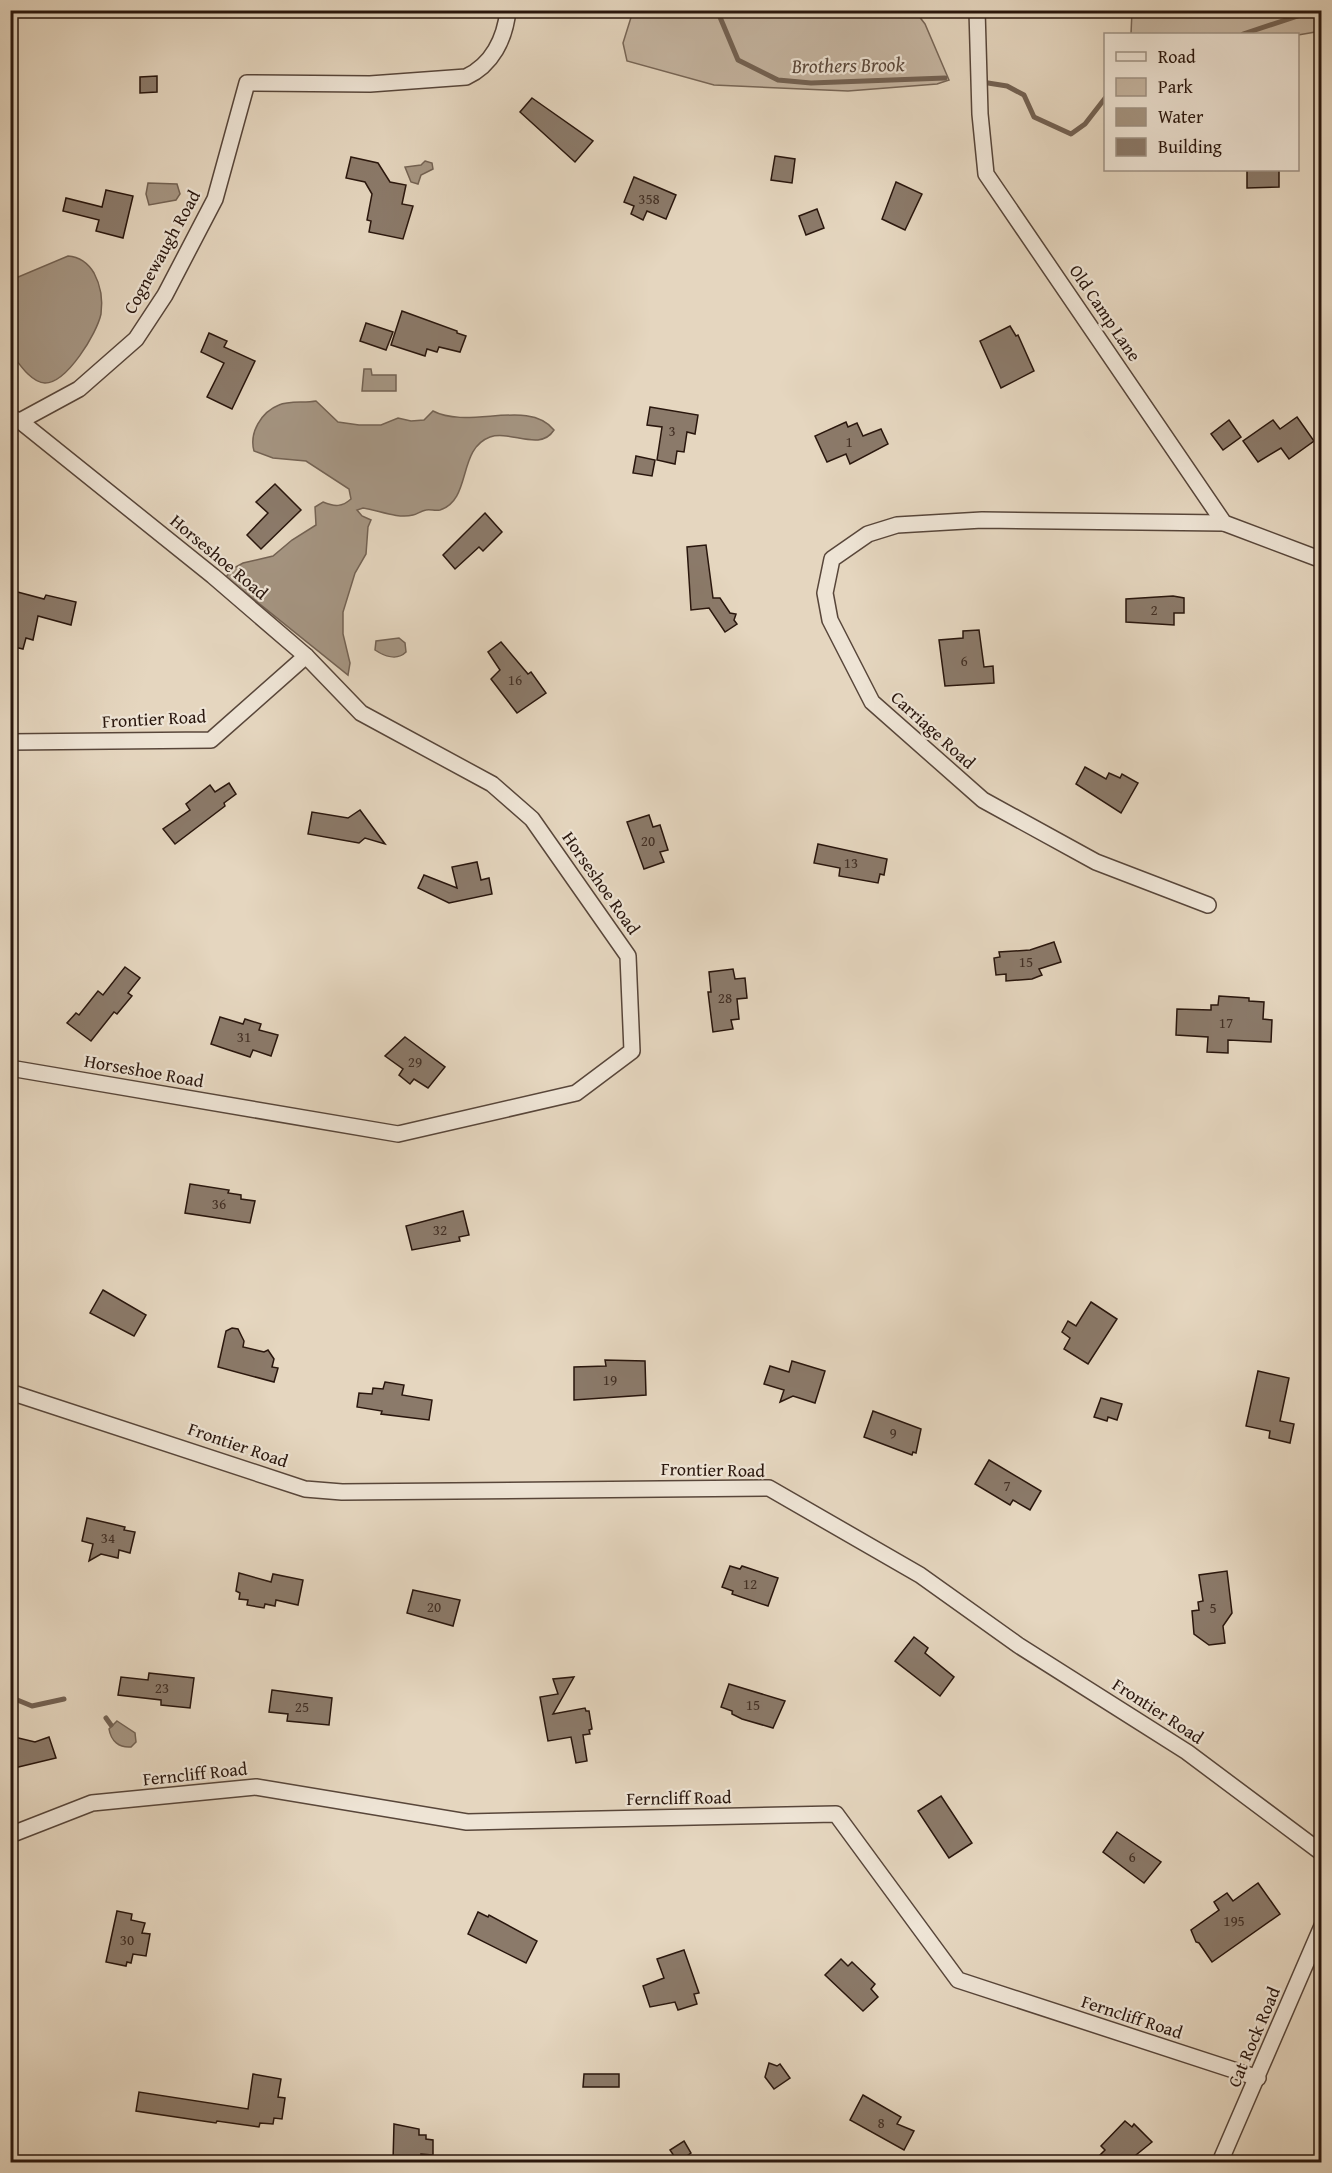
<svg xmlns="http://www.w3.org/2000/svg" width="1332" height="2173" viewBox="0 0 1332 2173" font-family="'Gentium Book Plus',serif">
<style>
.green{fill:#c5b5a1;stroke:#776657;stroke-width:1.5}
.water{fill:#a59582;stroke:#736253;stroke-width:1.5}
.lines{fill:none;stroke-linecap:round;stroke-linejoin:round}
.stream{stroke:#736253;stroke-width:5}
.building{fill:#8b7a6a;stroke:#29160d;stroke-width:1.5}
.street-casing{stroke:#58463a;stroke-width:18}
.street{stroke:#eee4d5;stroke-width:15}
.labels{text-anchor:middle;stroke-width:4.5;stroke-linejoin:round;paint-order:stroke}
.number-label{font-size:15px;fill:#422f24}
.street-label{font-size:18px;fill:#29160d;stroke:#eee4d5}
.water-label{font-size:20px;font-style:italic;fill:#5b493c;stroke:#eee4d5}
</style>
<rect width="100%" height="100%" fill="#e5d6bf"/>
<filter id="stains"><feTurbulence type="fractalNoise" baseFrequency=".00333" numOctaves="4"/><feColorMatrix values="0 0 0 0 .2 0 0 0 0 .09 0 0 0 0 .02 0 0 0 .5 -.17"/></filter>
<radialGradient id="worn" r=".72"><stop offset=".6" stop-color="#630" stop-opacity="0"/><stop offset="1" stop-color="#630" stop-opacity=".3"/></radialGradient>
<g class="green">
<path d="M633,11H915L925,24L949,80L937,84L848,91L714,85L627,61L623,43Z"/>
<path d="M1132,11H1321V31L1298,35L1131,34Z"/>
</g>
<g class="water">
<path d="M425,161L432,163L433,169L421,175L418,184L411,182L405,167L421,165Z"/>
<path d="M148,183L177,184L180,194L176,200L149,205L146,194Z"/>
<path d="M68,256C80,257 88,263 94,273C101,286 103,299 101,314C97,333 67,383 45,383C31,383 18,362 11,353V280Z"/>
<path d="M364,369H371L372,375H396V391H362Z"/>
<path d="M316,401L338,422L359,425H381L398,418L411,421L424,420L433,411C469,430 529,398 554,430C540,452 511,430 490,437C457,449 472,500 440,510C435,511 430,509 426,510C421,511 417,514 413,515C397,519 378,510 363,508L357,510L362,516L371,520L368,527L366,554L355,573L343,612V634L350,663L348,675L226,577L232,569L243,563L273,556L292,540L316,525L315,507L323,502C335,507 342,507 351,499L349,489L306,461L273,458L254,451C249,433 261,412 279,405C288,401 305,403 316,401Z"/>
<path d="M399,638L405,643L406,652C397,661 384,656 375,650L376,641Z"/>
<path d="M117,1721L135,1733L136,1742L131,1747C119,1748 111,1741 109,1729Z"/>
</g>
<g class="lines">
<g class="stream">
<path d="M717,10L738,60L778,80L811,83L945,78"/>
<path d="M1243,34L1316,10"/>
<path d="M988,83L1007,86L1024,95L1034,117L1071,134L1085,124L1106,97"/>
<path d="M10,1697L32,1706L64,1699"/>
<path d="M106,1718L111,1725"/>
</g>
</g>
<g class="building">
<path d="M157,76V92L140,93V77Z"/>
<path d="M532,98L593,141L575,162L520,112Z"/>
<path d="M775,156L795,159L792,183L771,180Z"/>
<path d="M351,157L378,163L390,182L406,185L402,204L413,206L403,239L369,232L371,221L367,220L372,194L365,182L346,178Z"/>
<path d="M1247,170H1279V187L1247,188Z"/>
<path d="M634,177L676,195L666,219L647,211L643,220L631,214L634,206L624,202Z"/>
<path d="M896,182L922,194L905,230L882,219Z"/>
<path d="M106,190L133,196L123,238L96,231L99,220L63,211L66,198L102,207Z"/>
<path d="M817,209L824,228L806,235L799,216Z"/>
<path d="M402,311L457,331V333L466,336L460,352L439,347L437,352L427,349L425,356L391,345Z"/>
<path d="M366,323L393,332L386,350L360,341Z"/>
<path d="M1010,326L1016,336L1018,335L1034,371L1001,388L980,341Z"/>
<path d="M209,333L227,341L224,347L255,361L232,409L207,397L224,363L201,352Z"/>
<path d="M650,407L698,415L695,434L687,432L684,452L677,451L675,464L657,460L662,427L647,425Z"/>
<path d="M1297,417L1314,441L1289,459L1281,448L1258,462L1243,441L1273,420L1280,429Z"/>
<path d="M1229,420L1241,437L1223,450L1211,434Z"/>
<path d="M846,422L848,427L857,423L863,436L881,429L888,444L850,464L846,454L827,462L815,436Z"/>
<path d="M636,456L655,460L652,476L633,473Z"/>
<path d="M275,484L301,510L261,549L247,535L268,513L256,502Z"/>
<path d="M485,513L502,532L483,551L479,547L455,569L443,555Z"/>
<path d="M706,545L713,598H720L730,613L736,614L734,620L737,624L725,632L709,608L691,610L687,547Z"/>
<path d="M10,590L44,599L46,595L76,602L71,625L38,616L33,640L26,638L23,649L10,646Z"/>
<path d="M1173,596L1184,598V613H1174V625L1126,622V599Z"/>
<path d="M979,630L984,667L993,666L994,683L945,686L939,640L963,638V631Z"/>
<path d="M501,642L528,674L531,672L546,693L517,713L491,679L500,670L488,652Z"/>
<path d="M1085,767L1106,779L1109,773L1120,778L1122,774L1138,783L1121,813L1076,784Z"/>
<path d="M229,783L236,794L224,803L225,806L175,844L163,829L190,810L186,804L210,785L215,792Z"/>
<path d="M360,810L385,844L365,838L359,843L308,834L312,812L348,818Z"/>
<path d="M649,815L653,827L660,825L668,850L660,852L664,862L644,869L627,822Z"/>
<path d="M818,844L887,859L884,875L880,874L878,883L839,876L840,868L814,863Z"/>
<path d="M477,862L481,880L489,878L492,894L449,903L418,888L424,875L457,888L452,867Z"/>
<path d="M1054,942L1061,962L1039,969L1042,975L1032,979L1006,981V974L996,975L994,958L1000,957L999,952L1030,950Z"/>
<path d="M125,967L140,978L128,993L132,996L117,1014L114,1012L91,1041L67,1023L76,1013L79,1015L98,991L103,995Z"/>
<path d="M733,969L735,979L745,978L747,998L737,999L739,1019L731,1020L733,1029L713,1032L708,992H711L709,972Z"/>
<path d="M1219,996L1249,998V1001L1264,1002L1263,1019L1272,1020L1271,1042L1228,1040V1053L1207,1052L1208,1037L1176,1035L1177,1009L1211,1010V1005H1218Z"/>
<path d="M220,1017L243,1024L245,1019L261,1024L259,1030L278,1035L271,1056L253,1050L250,1057L211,1044Z"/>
<path d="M405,1037L445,1067L428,1088L414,1079L410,1084L399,1075L403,1069L385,1056Z"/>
<path d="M190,1184L229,1190L228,1193L241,1195V1199L255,1201L250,1223L185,1213Z"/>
<path d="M463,1211L469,1235L459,1237L460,1241L412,1250L406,1226Z"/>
<path d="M103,1290L146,1315L134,1336L90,1313Z"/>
<path d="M1091,1302L1117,1319L1088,1364L1064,1349L1070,1338L1062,1332L1068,1321L1076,1326Z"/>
<path d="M232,1328L238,1329L244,1341L243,1347L264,1352L268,1350L274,1359L272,1367L278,1368L274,1382L218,1367L226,1331Z"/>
<path d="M605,1360L645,1361L646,1395L574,1400V1367L606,1366Z"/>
<path d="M792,1361L825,1371L815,1403L793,1396L780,1402L784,1390L764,1384L770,1366L789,1372Z"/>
<path d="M1258,1371L1289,1378L1280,1421L1294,1424L1290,1443L1269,1438L1270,1431L1246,1426Z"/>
<path d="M385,1382L404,1385L402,1395L432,1400L429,1420L381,1414L382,1411L357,1407L359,1393L372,1394L373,1388L383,1389Z"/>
<path d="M1101,1398L1122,1404L1117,1420L1108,1417L1107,1421L1094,1417Z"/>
<path d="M873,1411L921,1429L916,1453L913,1452L912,1455L864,1437Z"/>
<path d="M989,1460L1041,1491L1030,1510L1013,1500L1010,1505L975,1484Z"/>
<path d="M87,1518L125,1527L124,1530L135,1532L130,1553L119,1550L118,1558L101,1554L89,1561L93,1544L82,1541Z"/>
<path d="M730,1566L740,1569L742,1566L778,1578L768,1606L732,1594L733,1591L722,1587Z"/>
<path d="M1227,1571L1232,1613L1223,1626L1225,1643L1209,1645L1194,1634L1192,1611L1199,1610L1198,1602L1203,1601L1199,1575Z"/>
<path d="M239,1573L271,1582L273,1574L303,1580L298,1605L276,1600L275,1606L265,1604L264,1608L247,1605L248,1600L239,1599L240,1593L236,1591Z"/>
<path d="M413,1590L460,1600L453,1626L407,1613Z"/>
<path d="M914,1637L928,1648L925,1653L954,1677L940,1696L895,1661Z"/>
<path d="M149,1673L194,1678L190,1708L161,1705V1700L118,1695L121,1677L148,1680Z"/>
<path d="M574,1677L553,1714L585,1708L586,1711H589L592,1729L589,1730L590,1734L583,1735L587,1761L576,1763L571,1737L548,1741L540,1697L558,1694L553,1679Z"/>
<path d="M729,1684L785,1701L773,1728L742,1719L732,1714V1711L721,1707Z"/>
<path d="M272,1690L332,1698L329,1725L287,1721L288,1714L269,1712Z"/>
<path d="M10,1736L35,1742L49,1737L56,1758L10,1769Z"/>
<path d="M941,1796L972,1843L949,1858L918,1811Z"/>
<path d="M1117,1832L1161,1862L1144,1883L1103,1852Z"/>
<path d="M1258,1883L1280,1914L1212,1962L1199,1943L1196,1942L1191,1930L1219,1910L1214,1902L1227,1893L1233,1901Z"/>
<path d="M117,1911L132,1914L131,1920L145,1923L142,1933L150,1934L146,1956L133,1954L131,1963L127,1962L126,1966L106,1962Z"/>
<path d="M478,1912L488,1917L489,1915L537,1941L526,1963L468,1934Z"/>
<path d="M684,1950L699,1993L694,1994L697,2004L678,2010L675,2002L650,2007L643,1986L664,1978L657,1959Z"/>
<path d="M841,1959L848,1966L852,1962L875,1984L871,1989L878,1997L863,2011L825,1975Z"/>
<path d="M769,2063L777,2066L780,2064L790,2078L774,2089L765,2077Z"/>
<path d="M253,2074L281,2079L278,2097L285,2098L282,2119L274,2118L273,2124L260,2123L259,2127L217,2121L216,2123L136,2111L139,2092L248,2109Z"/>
<path d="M584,2074H619V2087H583Z"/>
<path d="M863,2095L901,2117L897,2124L914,2131L904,2150L850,2120Z"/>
<path d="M1125,2121L1132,2127L1134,2124L1152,2142L1126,2163H1092L1105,2150L1101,2146Z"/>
<path d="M394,2124L419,2129V2135H426V2139L433,2140V2155L421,2154V2163L393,2161Z"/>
<path d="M684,2141L691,2153L678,2162L670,2150Z"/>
</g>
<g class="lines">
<defs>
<g id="street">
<path d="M977,10L980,114L986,174L1224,523L1322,560"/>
<path d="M12,418L20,421L79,389L136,339L165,295L215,199L247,83L370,84L466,77C492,65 505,39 508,10"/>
<path d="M10,742L211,740L306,656"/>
<path d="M1208,905L1096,862L983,800L872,702L830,620L825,593L832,559L868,534L897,525L982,520L1224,523"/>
<path d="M10,1068L398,1134L576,1093L632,1051L628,956L532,819L492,784L361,713L306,656L213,576L20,421"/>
<path d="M10,1392L305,1489L342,1492L769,1488L920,1575L1018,1645L1187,1752L1322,1853"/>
<path d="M10,1835L92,1803L256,1787L467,1822L836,1814L958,1980L1258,2078"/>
<path d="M1220,2162L1322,1926"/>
</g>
</defs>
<use href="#street" class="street-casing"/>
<use href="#street" class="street"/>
</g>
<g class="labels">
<g class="number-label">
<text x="649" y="204">358</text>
<text x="672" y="436">3</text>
<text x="849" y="447">1</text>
<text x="1154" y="615">2</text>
<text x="964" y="666">6</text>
<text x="515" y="685">16</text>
<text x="648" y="846">20</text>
<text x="851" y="868">13</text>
<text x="1026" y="967">15</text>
<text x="725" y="1003">28</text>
<text x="1226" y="1028">17</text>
<text x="244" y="1042">31</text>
<text x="415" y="1067">29</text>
<text x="219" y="1209">36</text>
<text x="440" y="1235">32</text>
<text x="610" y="1385">19</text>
<text x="893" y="1438">9</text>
<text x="1007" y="1491">7</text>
<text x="108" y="1543">34</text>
<text x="750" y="1589">12</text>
<text x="434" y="1612">20</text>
<text x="1213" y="1613">5</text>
<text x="162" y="1693">23</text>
<text x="753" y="1710">15</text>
<text x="302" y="1712">25</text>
<text x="1132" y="1862">6</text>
<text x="1234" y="1926">195</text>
<text x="127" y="1945">30</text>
<text x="881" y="2128">8</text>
</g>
<g class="street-label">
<text transform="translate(162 252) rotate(-61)" y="6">Cognewaugh Road</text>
<text transform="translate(1105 313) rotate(56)" y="6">Old Camp Lane</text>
<text transform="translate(219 557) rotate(40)" y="6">Horseshoe Road</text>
<text transform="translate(154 719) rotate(-3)" y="6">Frontier Road</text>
<text transform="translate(933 730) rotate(42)" y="6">Carriage Road</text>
<text transform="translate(601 883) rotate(55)" y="6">Horseshoe Road</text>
<text transform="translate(144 1071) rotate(10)" y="6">Horseshoe Road</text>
<text transform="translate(238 1445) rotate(19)" y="6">Frontier Road</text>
<text transform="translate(713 1470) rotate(1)" y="6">Frontier Road</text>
<text transform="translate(1158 1711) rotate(33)" y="6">Frontier Road</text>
<text transform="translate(195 1774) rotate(-6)" y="6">Ferncliff Road</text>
<text transform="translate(679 1798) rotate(-1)" y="6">Ferncliff Road</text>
<text transform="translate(1132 2017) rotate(18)" y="6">Ferncliff Road</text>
<text transform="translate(1254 2037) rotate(-67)" y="6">Cat Rock Road</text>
</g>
<g class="water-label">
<text transform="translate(848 65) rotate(-1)" y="7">Brothers Brook</text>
</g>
</g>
<rect width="1332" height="2173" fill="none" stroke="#e5d6bf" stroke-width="36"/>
<rect x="12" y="12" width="1308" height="2149" fill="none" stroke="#29160d" stroke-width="3"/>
<rect x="18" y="18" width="1296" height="2137" fill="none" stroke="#29160d" stroke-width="1.5"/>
<rect x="1104" y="33" width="195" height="138" fill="#eee4d5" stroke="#9f9285" stroke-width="1.5"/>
<rect x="1116" y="52" width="30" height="9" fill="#eee4d5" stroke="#9f9285" stroke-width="1.5"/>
<text x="1158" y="63" font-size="18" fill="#29160d">Road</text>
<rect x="1116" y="78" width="30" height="18" fill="#c5b5a1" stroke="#9f9285" stroke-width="1.5"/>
<text x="1158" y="93" font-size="18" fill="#29160d">Park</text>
<rect x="1116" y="108" width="30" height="18" fill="#a59582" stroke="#9f9285" stroke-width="1.5"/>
<text x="1158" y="123" font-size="18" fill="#29160d">Water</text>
<rect x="1116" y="138" width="30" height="18" fill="#8b7a6a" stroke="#9f9285" stroke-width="1.5"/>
<text x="1158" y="153" font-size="18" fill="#29160d">Building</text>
<rect width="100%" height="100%" filter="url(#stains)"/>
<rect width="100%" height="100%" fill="url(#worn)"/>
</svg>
